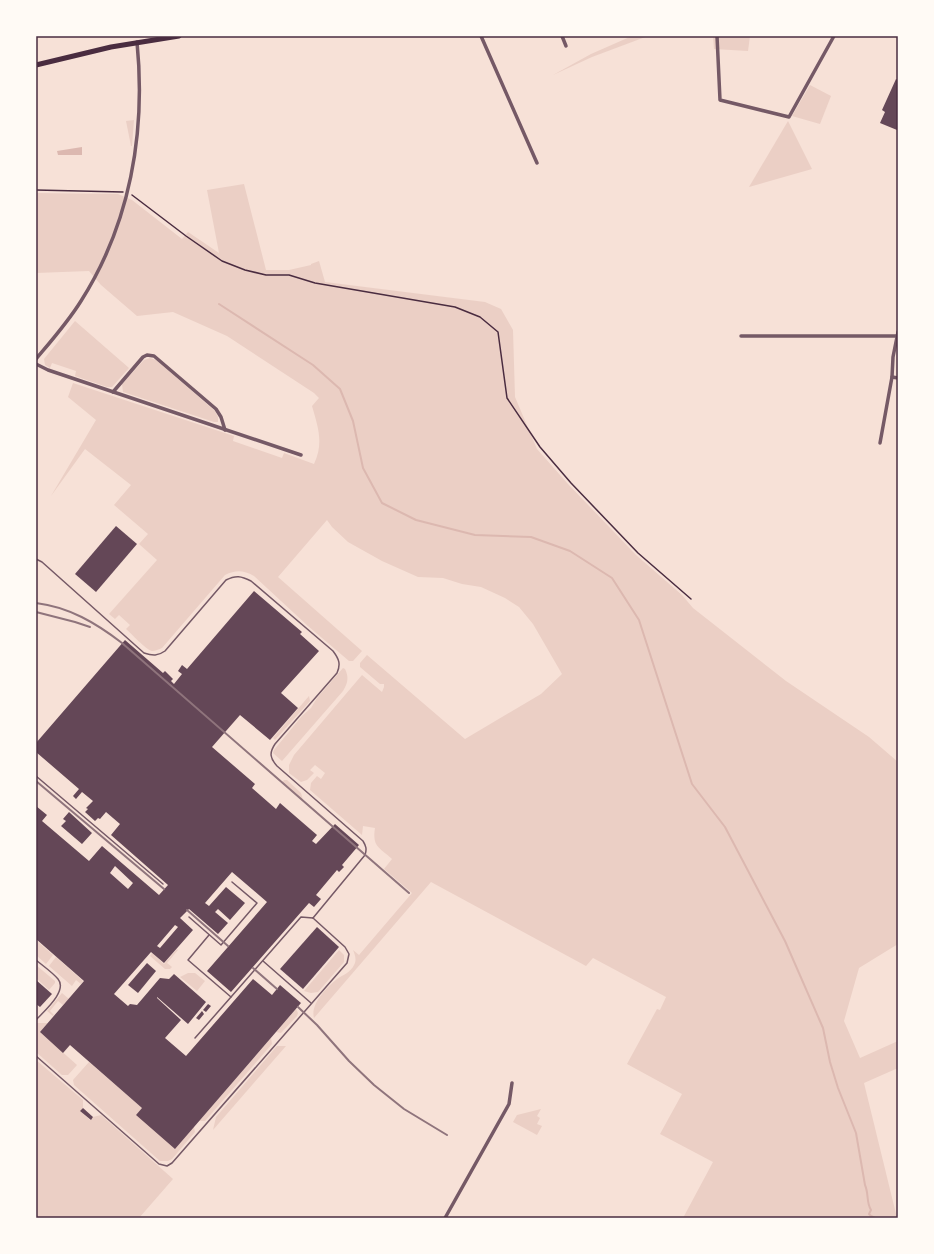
<svg xmlns="http://www.w3.org/2000/svg" width="934" height="1254" viewBox="0 0 934 1254" font-family="'Roboto Condensed',sans-serif">
<style>
.green{fill:#ebcfc5}
.water{fill:#dcb8b0}
.lines{fill:none;stroke-linecap:round;stroke-linejoin:round}
.stream{stroke:#dcb8b0;stroke-width:2}
.building{fill:#644757;fill-rule:evenodd}
.path{stroke:#4a2c40;stroke-width:1.5}
.service{stroke:#755966;stroke-width:1.5}
.minor{stroke:#755966;stroke-width:3.5}
.secondary{stroke:#4a2c40;stroke-width:5}
.rail{stroke:#8f747c;stroke-width:2}
.neatline{fill:none;stroke:#4a2c40;stroke-width:1.5}
</style>
<rect width="100%" height="100%" fill="#f7e1d7"/>
<g class="green">
<path d="M632,36H648L592,57L553,75L591,54Z"/>
<path d="M713,36H750L748,51L714,49Z"/>
<path d="M810,85L831,96L820,124L792,116Z"/>
<path d="M134,120L132,146H131L126,121Z"/>
<path d="M788,121L812,169L749,187Z"/>
<path d="M244,184L266,270H289L311,265V264L319,261L325,282L485,302L501,309L513,330L515,397L537,449L568,484L636,555L682,595L693,608L786,681L869,737L898,762V944L859,968L844,1021L860,1058L898,1041V1068L864,1083L897,1218H683L713,1162L660,1134L682,1094L627,1064L657,1009L660,1010L666,997L593,958L586,966L431,882L314,1018C310,1004 327,987 337,979C343,975 351,972 354,965C357,960 355,955 353,950L359,955L412,893L384,869L392,859C379,847 372,847 375,828L363,826L362,835L310,790L311,783L317,776L321,779L325,773L315,765L310,770L314,773L307,780L301,782L289,773V765L294,755L362,675L382,692L384,687V684H380L360,667V663L367,655L465,739L541,694L562,674L533,624L519,607L505,598L481,587L462,584L443,578L418,577L382,561L348,542L332,527L327,520L278,577L362,651L353,661H349L308,626L254,576C243,570 236,570 225,575L162,648C159,649 155,651 152,651C145,649 132,634 126,629L130,625L119,615L115,619L109,614L157,560L139,544L148,534L114,505L131,485L85,449L51,496L96,420L68,397L73,383L234,436L233,441L282,458L284,453L314,464C324,443 318,427 312,406L319,398L314,393L227,336L173,312L137,316L101,285L89,271L36,273V193L118,194L132,200L182,239L188,232L219,253L207,190Z"/>
<path d="M75,321L129,368L112,387H107L75,376L76,371L52,363L50,368L45,365L44,359Z"/>
<path d="M150,358L156,360L215,411L218,417V422H214L123,392L122,384L144,360Z"/>
<path d="M343,668L345,669C349,677 348,683 343,691L282,761L273,753L274,750L302,716L311,708L317,698Z"/>
<path d="M309,696L310,701L275,740L273,738Z"/>
<path d="M284,780H287L301,793L303,800L282,782Z"/>
<path d="M36,940L53,955L46,964L36,955Z"/>
<path d="M177,949L178,950L167,963L172,967L170,969H165L150,956L152,953L164,964Z"/>
<path d="M339,950L344,955V962L318,992L311,993L304,991Z"/>
<path d="M56,957L83,981L81,984L76,980L72,986L49,966Z"/>
<path d="M36,965L55,981V983L49,990L36,978Z"/>
<path d="M188,973H195L205,981L197,991L180,977Z"/>
<path d="M62,993L69,999L63,1005L58,1001L50,1011L54,1015L53,1016L47,1011Z"/>
<path d="M296,1009L298,1013L297,1016L281,1033L276,1032Z"/>
<path d="M37,1023H48L40,1032L77,1065L68,1075H62L36,1052Z"/>
<path d="M271,1038L272,1044L205,1121H199Z"/>
<path d="M277,1046H286L213,1130L216,1117Z"/>
<path d="M36,1060L83,1100V1108L80,1111L90,1120L93,1117L101,1115L173,1179L139,1218H36Z"/>
<path d="M89,1062L142,1108L136,1115L194,1127L195,1132L172,1159L168,1161H160L74,1085L73,1080Z"/>
<path d="M541,1109L537,1116L540,1118L537,1124L542,1126L537,1135L513,1122L517,1115Z"/>
</g>
<path class="water" d="M82,147V155H58L57,151Z"/>
<g class="lines">
<path class="stream" d="M219,304L313,365L340,389L353,421L363,468L382,503L416,520L475,535L531,537L570,551L612,578L639,620L692,784L725,827L785,941L823,1028L830,1062L838,1088L856,1133L865,1185C869,1194 866,1202 871,1210L869,1214L871,1216L875,1218"/>
</g>
<g class="building">
<path d="M896,79L898,80V128L897,130L880,123L885,112L882,110Z"/>
<path d="M116,526L137,544L96,592L75,574Z"/>
<path d="M254,591L302,632L300,634L319,651L281,693L298,708L270,740L240,715L212,747L255,784L252,788L276,809L280,803L317,835L312,841L316,844L335,824L359,845L342,865L344,867L339,872L337,870L316,895L321,899L314,907L309,903L231,992L207,971L267,902L232,872L205,903L209,906L226,887L245,903L230,920L218,909L215,912L228,923L218,934L189,909L180,918L193,930L164,963L151,952L114,994L128,1006L130,1004L137,1005L160,978L169,979L174,974L206,1002L188,1024L157,997V998L181,1020L165,1038L186,1056L253,979L272,995L280,985L301,1003L175,1149L136,1115L142,1108L70,1045L63,1053L40,1032L84,981L36,939V806L47,815L42,821L89,861L102,846L159,895L168,885L111,835L120,824L106,812L100,819L98,818L95,821L85,812L88,809L86,808L93,801L82,792L76,799L73,796L79,789L36,752V743L125,640L163,673L165,671L173,679L171,681L174,684L182,674L178,671L182,665L187,669ZM115,866L133,883L128,889L110,873ZM175,925L178,927L160,948L157,946Z"/>
<path d="M69,812L92,833L82,844L61,826L66,821L63,819Z"/>
<path d="M317,927L339,947L303,989L280,969Z"/>
<path d="M147,963L156,971L138,993L128,985Z"/>
<path d="M36,980L52,994L40,1007L36,1004Z"/>
<path d="M208,1004L211,1006L206,1012L203,1010Z"/>
<path d="M202,1011L204,1014L199,1020L196,1018Z"/>
<path d="M83,1108L93,1117L91,1120L80,1111Z"/>
</g>
<g class="lines">
<g class="path">
<path d="M36,190L123,192"/>
<path d="M132,195L186,236L222,261L245,270L266,275H289L315,283L455,307L480,317L498,332L507,398L540,447L571,483L638,553L691,599"/>
</g>
<g class="service">
<path d="M36,559L42,562L144,653C153,656 158,656 165,651L226,580C236,575 241,576 251,581L333,651C339,659 341,664 337,673L275,744C269,753 270,758 277,766L363,841C366,846 367,849 365,855L313,918"/>
<path d="M36,776L163,884"/>
<path d="M189,917L221,945L257,903L232,882"/>
<path d="M36,960C43,966 52,972 58,979C68,991 44,1011 36,1020"/>
<path d="M263,961L311,1003"/>
<path d="M231,997L301,917L313,918"/>
<path d="M195,1038L231,997L188,960L209,935"/>
<path d="M36,1056L159,1164L167,1166L172,1163L347,963L349,954L345,947L313,918"/>
</g>
<g class="minor">
<path d="M481,36L537,163"/>
<path d="M562,36L566,46"/>
<path d="M717,36L720,100L789,117L834,36"/>
<path d="M741,336H897"/>
<path d="M36,359C52,340 68,322 81,301C130,224 146,133 137,42"/>
<path d="M36,364L48,370L301,455"/>
<path d="M892,377L898,378"/>
<path d="M113,392L143,357L147,355L154,356L216,409L221,417L225,430"/>
<path d="M880,443L892,377L893,357L898,332"/>
<path d="M445,1218L509,1104L512,1083"/>
</g>
<path class="secondary" d="M36,65L111,47L179,36"/>
<g class="rail">
<path d="M36,603C69,607 96,623 122,643L409,893"/>
<path d="M36,612L75,622L90,627"/>
<path d="M36,781L164,889"/>
<path d="M187,910L228,946"/>
<path d="M253,968L277,989"/>
<path d="M298,1007L317,1025L349,1061L374,1085L404,1109L447,1135"/>
</g>
</g>
<rect width="934" height="1254" fill="none" stroke="#fffaf5" stroke-width="74"/>
<rect x="37" y="37" width="860" height="1180" class="neatline"/>
</svg>
